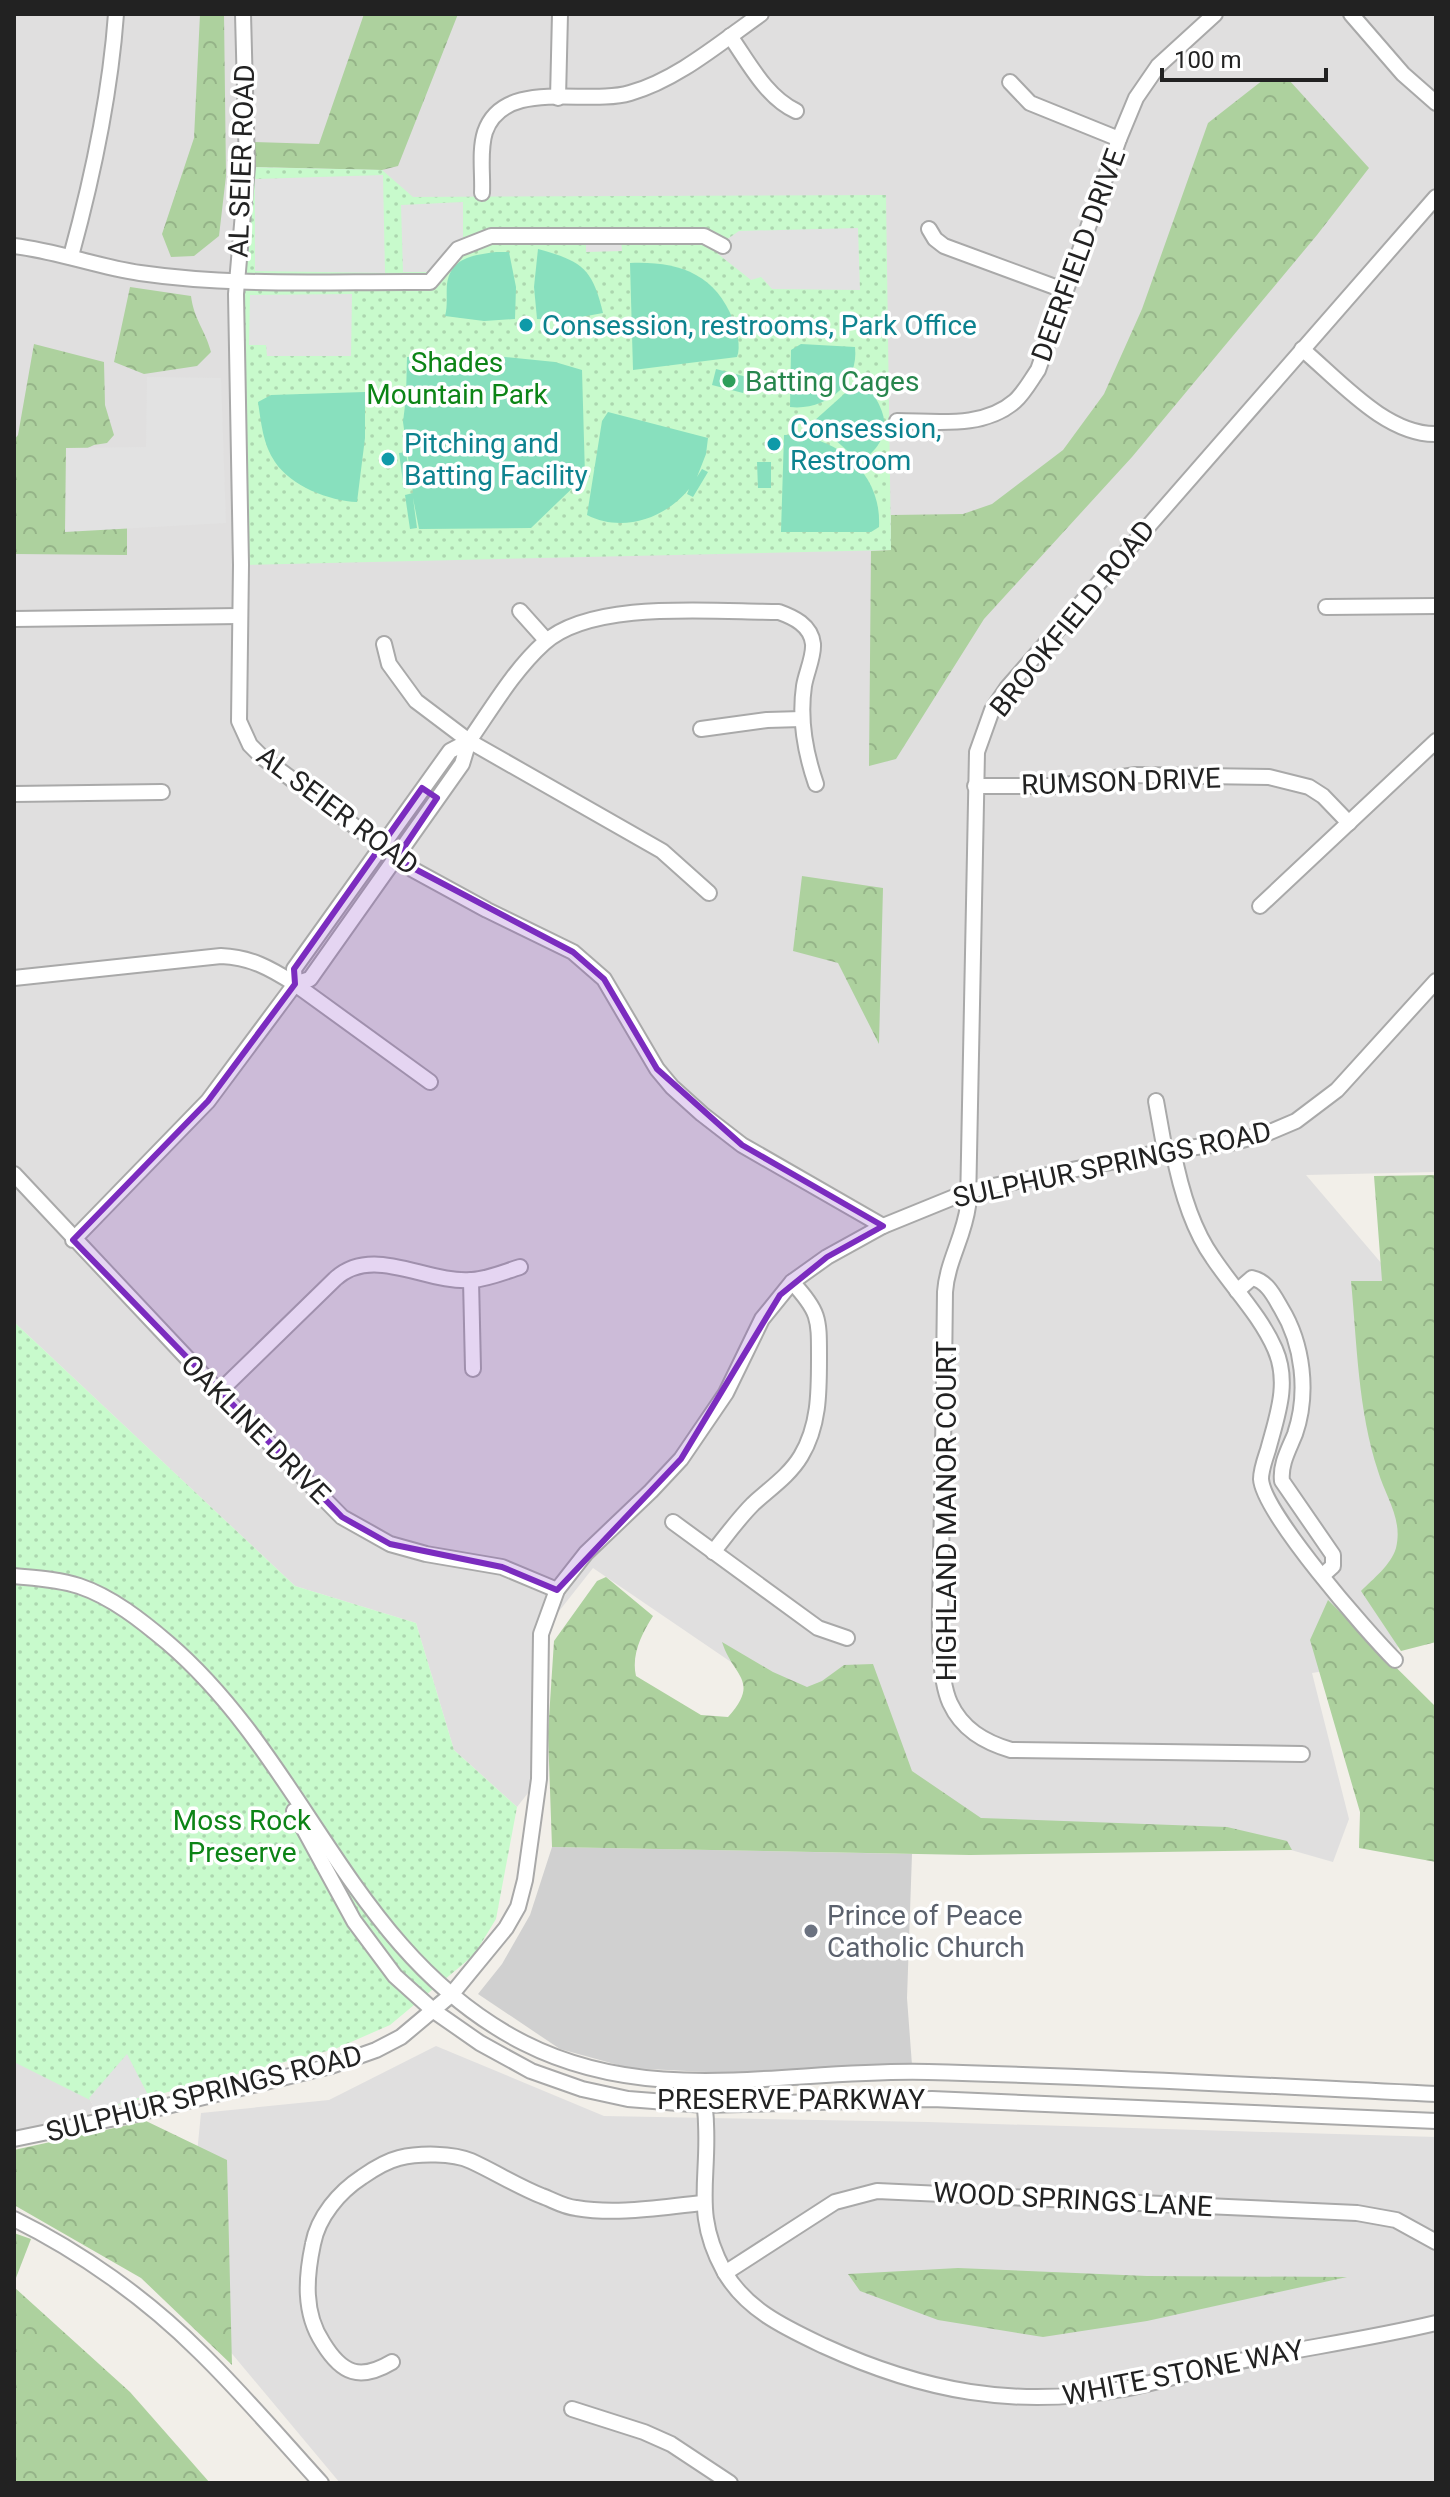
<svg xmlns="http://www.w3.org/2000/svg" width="1450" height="2497" viewBox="0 0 1450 2497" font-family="Roboto,sans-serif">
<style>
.residential{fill:#e0dfdf}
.religious{fill:#d0d0d0}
.forest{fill:url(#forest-crowns)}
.park{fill:url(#park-dots)}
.pitch{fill:#88e0be}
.parking{fill:#e2e2e2}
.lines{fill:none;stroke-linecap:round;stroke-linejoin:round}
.minor-casing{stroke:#a9a9a9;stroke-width:18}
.minor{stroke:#fff;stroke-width:14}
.marked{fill:#7b2cbf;fill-opacity:0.2;stroke:#7b2cbf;stroke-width:6;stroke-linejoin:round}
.culture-dot{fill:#0f9aa8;stroke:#fff;stroke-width:3}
.leisure-dot{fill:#2e9e5b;stroke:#fff;stroke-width:3}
.worship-dot{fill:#6b7280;stroke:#fff;stroke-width:3}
.labels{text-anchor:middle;stroke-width:7;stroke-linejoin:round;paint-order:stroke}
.street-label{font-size:28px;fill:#222;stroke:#fff}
.culture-label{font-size:28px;fill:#0d838f;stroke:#fff;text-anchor:start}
.park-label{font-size:28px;fill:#0c8416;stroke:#fff}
.leisure-label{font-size:28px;fill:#27864d;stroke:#fff;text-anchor:start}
.worship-label{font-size:28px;fill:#5b616d;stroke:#fff;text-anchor:start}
</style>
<defs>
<pattern id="forest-crowns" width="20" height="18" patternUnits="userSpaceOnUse" patternTransform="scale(2)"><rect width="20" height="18" fill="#add19e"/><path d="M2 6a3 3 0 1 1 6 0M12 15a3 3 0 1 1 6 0" fill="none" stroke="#95b388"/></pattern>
<pattern id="park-dots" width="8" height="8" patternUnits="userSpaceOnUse" patternTransform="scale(2)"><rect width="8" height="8" fill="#c8facc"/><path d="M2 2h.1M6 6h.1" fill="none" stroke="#acd6af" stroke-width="1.8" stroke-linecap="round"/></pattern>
</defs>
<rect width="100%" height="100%" fill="#f2efe9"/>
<g class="residential">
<path d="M14,14H1436V1172L1306,1175L1429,1319L1436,1459L1395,1660L1312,1673L1349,1819L1333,1862L1225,1831L973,1827L593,1568L541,1634L539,1779L517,1807L454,1750L416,1623L295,1586L14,1322Z"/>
<path d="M436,2046L604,2116L928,2122L1436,2137V2483H340L183,2295L201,2113L329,2100Z"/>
<path d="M14,2061L89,2098L96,2111L14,2144Z"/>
</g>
<path class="religious" d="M552,1847L912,1854L907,1998L912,2065L725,2073L629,2068L560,2049L478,1994L502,1964L530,1915Z"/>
<g class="forest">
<path d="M200,14H224L226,176L219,236L194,256L171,257L162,234L194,138Z"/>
<path d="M364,14H458L398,166L382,170L250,167V142L319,144Z"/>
<path d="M1263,80H1289L1369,168L1317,235L1132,457L984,619L896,759L869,766L871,551L891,550V515L963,514L992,504L1063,450L1104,394L1142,309L1208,123Z"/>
<path d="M130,287L191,296C194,320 205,329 211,352L197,366L144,374L114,362Z"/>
<path d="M34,344L104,362L105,405L114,435L107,443L94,445L75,454L127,523V555L14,554V440L18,435Z"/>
<path d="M802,876L883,888L879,1044L838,963L793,951Z"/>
<path d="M1436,1175V1642L1401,1651L1361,1591C1373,1579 1391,1565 1396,1548C1403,1519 1386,1498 1378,1471C1358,1410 1357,1344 1351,1281H1382L1374,1176Z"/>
<path d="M606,1577L653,1616C642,1633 631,1655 636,1676L701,1715L728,1717C761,1680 733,1677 722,1642L773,1672L807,1687L822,1681L844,1665L873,1664L912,1771L981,1818L1227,1827L1287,1841L1292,1850L970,1855L552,1847L548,1733L554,1641L597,1581Z"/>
<path d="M1328,1600L1436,1707V1862L1359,1848L1360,1812L1310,1640Z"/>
<path d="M146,2121L227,2160L232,2365L141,2278L14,2205V2150Z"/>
<path d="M14,2233L31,2239L14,2283Z"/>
<path d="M958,2268L1147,2276L1347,2277L1147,2321L1043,2337L938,2320L860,2291L848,2274Z"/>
<path d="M14,2287L130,2392L210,2483H14Z"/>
</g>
<g class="park">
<path d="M247,167L382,170L413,197L886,195L891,550L241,565Z"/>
<path d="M14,1322L295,1586L416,1623L454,1750L517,1807L496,1919L474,1955L390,2025L335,2049L106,2108L14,2062Z"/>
</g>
<g class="pitch">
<path d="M538,249C581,261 592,267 603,313L565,320L537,319L534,287Z"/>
<path d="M496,252H509L516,287L515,319L484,321L445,316C448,305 446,295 447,284C451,257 474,255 496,252Z"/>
<path d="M630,263C677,261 715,273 733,320C737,331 741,346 737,357L633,370Z"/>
<path d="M801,344L855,347C859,384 826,411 790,407L791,350Z"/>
<path d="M485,355L555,362L582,370L585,476L531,528L419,529L413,498L417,528L410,529L405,495L413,493L403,422L406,397L407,357Z"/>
<path d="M716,369L747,377L743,393L712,385Z"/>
<path d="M862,378C885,409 899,435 860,462L814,421Z"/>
<path d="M365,392V438L357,502C329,501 291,486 275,462C263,445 261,422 258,402L271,395Z"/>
<path d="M608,412L708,438L706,454L697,477L702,469L708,472L693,497L687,494L689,489C665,519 622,533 587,515L602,421Z"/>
<path d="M784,435C836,434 882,473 879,527L871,532H781Z"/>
<path d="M406,452L411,487L404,489L399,453Z"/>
<path d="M757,462H771V488H758Z"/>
</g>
<g class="parking">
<path d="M383,175L385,273L255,271V179Z"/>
<path d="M463,202V238L441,258L433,272H403L401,205Z"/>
<path d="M858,228L860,290L772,289L761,277L751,280L718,254L726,240L739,231Z"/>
<path d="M621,240L622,251L586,252V243Z"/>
<path d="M352,294L351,356H267L266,345H249L250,295Z"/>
<path d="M147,377L221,378L226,523L65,532L66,448L146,447Z"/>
<path d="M127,2054L148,2095L96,2111L89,2098Z"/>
</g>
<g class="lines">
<defs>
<g id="minor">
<path d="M243,14L247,167L236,294L241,565L239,721L250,745L262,757L412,869L487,910L573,952L604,979L657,1069L672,1087L702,1114L742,1145L883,1226"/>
<path d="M1351,14L1403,74L1436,103"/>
<path d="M730,36C749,63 766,97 796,111"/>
<path d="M1010,82L1030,103L1119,139"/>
<path d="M558,98L560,14"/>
<path d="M482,193C483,174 479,151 485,132C504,77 586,106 630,93C677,80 721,42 761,14"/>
<path d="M929,229L935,239L944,246L1066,291"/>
<path d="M14,246C57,251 98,267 140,273C236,287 334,281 430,282L458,249L491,236H704L723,246"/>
<path d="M71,256C93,176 110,97 116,14"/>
<path d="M1302,349C1340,381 1386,435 1436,434"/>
<path d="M897,421C936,421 983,429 1015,401C1024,393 1031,380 1038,370L1119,139L1136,98L1158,66L1215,14"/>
<path d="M1326,607L1436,606"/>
<path d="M520,611L546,640"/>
<path d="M14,619L240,616"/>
<path d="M384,644L389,664L416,701L469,741L662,851L709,893"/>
<path d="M701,729L767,720L802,719"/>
<path d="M469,741C492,708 514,670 544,643C592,599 715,612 779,612C793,617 811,625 813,644C814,657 806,673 804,686C799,720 805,752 816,784"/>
<path d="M975,786H1058L1136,775L1269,777L1309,787L1323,796L1349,823"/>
<path d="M14,794L162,792"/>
<path d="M1260,906L1436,741"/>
<path d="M14,978L221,956C250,957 270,968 295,984L430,1082"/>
<path d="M1156,1101L1165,1151"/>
<path d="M1173,1150C1180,1187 1191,1227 1213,1258C1233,1288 1260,1315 1275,1349C1290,1383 1277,1416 1268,1450C1265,1459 1261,1470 1261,1479C1263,1513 1367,1632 1395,1660"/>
<path d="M14,1174L219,1392L342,1517L390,1544L426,1554L502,1567L557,1590"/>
<path d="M73,1240L208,1101L295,984L310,979L462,764L469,741L450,751L294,969L295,984"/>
<path d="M471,1280L473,1369"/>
<path d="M1237,1291L1252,1278C1267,1281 1274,1296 1281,1308C1303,1344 1309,1393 1295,1434C1289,1449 1280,1464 1282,1481L1333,1555V1566L1323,1575"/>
<path d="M219,1392L335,1279C373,1244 426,1284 472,1280C488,1279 504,1272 520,1267"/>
<path d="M673,1522L818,1628L847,1638"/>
<path d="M713,1552C726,1536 738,1519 753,1504C769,1489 789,1476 801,1456C819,1426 819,1393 819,1359C819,1319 820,1312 792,1282"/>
<path d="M14,1576C35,1578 58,1579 79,1586C112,1597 142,1621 168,1643C308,1763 351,1955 524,2043C654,2109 790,2068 928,2072C1097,2076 1267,2086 1436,2094"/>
<path d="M1302,1754L1011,1750C984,1742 962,1729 950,1703C935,1670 941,1595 941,1557C943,1469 944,1380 945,1292C947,1262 964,1237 968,1206L977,752L992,710L1007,688L1436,197"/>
<path d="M294,1811L354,1921L395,1976L434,2011L480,2043L531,2071L582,2089L628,2099L704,2105L932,2099L1436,2121"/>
<path d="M701,2082C703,2096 706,2110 706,2124C709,2183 693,2214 724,2271C746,2310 786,2328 824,2346C922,2391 1015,2409 1123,2389C1161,2382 1197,2369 1235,2362C1302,2348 1369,2339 1436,2323"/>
<path d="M14,2139L130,2115L331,2066L376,2050L401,2037L451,1995L506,1928L518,1907L525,1880L539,1779L541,1634L557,1590L586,1553L651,1491L681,1459L726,1393L762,1319L792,1282L827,1257L883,1226L969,1191L1165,1151L1235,1142L1270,1132L1296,1121L1337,1090L1436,981"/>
<path d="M14,2219C81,2252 147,2299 200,2352C242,2393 281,2439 321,2483"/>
<path d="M725,2273L835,2202L877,2191L1357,2213L1396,2220L1436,2242"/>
<path d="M392,2362C360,2381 342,2374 323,2343C303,2313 306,2277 313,2244C318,2217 339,2192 362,2177C372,2170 387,2161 399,2158C419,2153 453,2153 471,2161C495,2172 517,2186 542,2196C553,2200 564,2207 576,2208C618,2215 660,2207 703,2203"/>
<path d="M572,2409L644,2432L671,2444L730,2483"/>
</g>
</defs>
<use href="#minor" class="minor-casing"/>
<use href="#minor" class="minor"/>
</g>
<path class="marked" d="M422,788L437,798L396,859L573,952L604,979L657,1069L742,1145L883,1226L827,1257L780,1295L681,1459L557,1590L502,1567L390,1544L342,1517L73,1240L208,1101L295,984L294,969Z"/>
<g class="culture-dot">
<circle cx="526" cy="325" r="8"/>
<circle cx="774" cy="444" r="8"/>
<circle cx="388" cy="459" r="8"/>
</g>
<circle class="leisure-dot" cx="729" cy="381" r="8"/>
<circle class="worship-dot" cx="811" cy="1931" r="8"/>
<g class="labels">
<g class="street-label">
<text transform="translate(241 161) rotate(-88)" y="10">AL SEIER ROAD</text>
<text transform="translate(1078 255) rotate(-70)" y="10">DEERFIELD DRIVE</text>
<text transform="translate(1072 618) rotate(-51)" y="10">BROOKFIELD ROAD</text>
<text transform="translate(1121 781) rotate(-2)" y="10">RUMSON DRIVE</text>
<text transform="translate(338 810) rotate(37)" y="10">AL SEIER ROAD</text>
<text transform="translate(1112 1164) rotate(-12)" y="10">SULPHUR SPRINGS ROAD</text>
<text transform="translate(256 1429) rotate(45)" y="10">OAKLINE DRIVE</text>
<text transform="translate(946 1511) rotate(-90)" y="10">HIGHLAND MANOR COURT</text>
<text transform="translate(204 2093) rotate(-14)" y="10">SULPHUR SPRINGS ROAD</text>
<text x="791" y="2109">PRESERVE PARKWAY</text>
<text transform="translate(1073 2199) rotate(3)" y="10">WOOD SPRINGS LANE</text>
<text transform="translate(1183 2372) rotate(-11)" y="10">WHITE STONE WAY</text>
</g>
<g class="culture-label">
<text x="542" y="335">Consession, restrooms, Park Office</text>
<text x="790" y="438">Consession,<tspan x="790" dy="32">Restroom</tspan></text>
<text x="404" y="453">Pitching and<tspan x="404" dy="32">Batting Facility</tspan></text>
</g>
<g class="park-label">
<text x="457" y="372">Shades<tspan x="457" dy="32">Mountain Park</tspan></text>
<text x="242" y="1830">Moss Rock<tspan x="242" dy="32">Preserve</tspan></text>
</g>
<g class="leisure-label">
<text x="745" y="391">Batting Cages</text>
</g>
<g class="worship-label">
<text x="827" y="1925">Prince of Peace<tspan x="827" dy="32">Catholic Church</tspan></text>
</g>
</g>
<rect width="1450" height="2497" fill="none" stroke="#222222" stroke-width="32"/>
<path d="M1162 68v12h164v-12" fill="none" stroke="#222222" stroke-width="4"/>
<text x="1174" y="68" font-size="24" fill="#222222" stroke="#ffffff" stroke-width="6" paint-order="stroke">100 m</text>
</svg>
